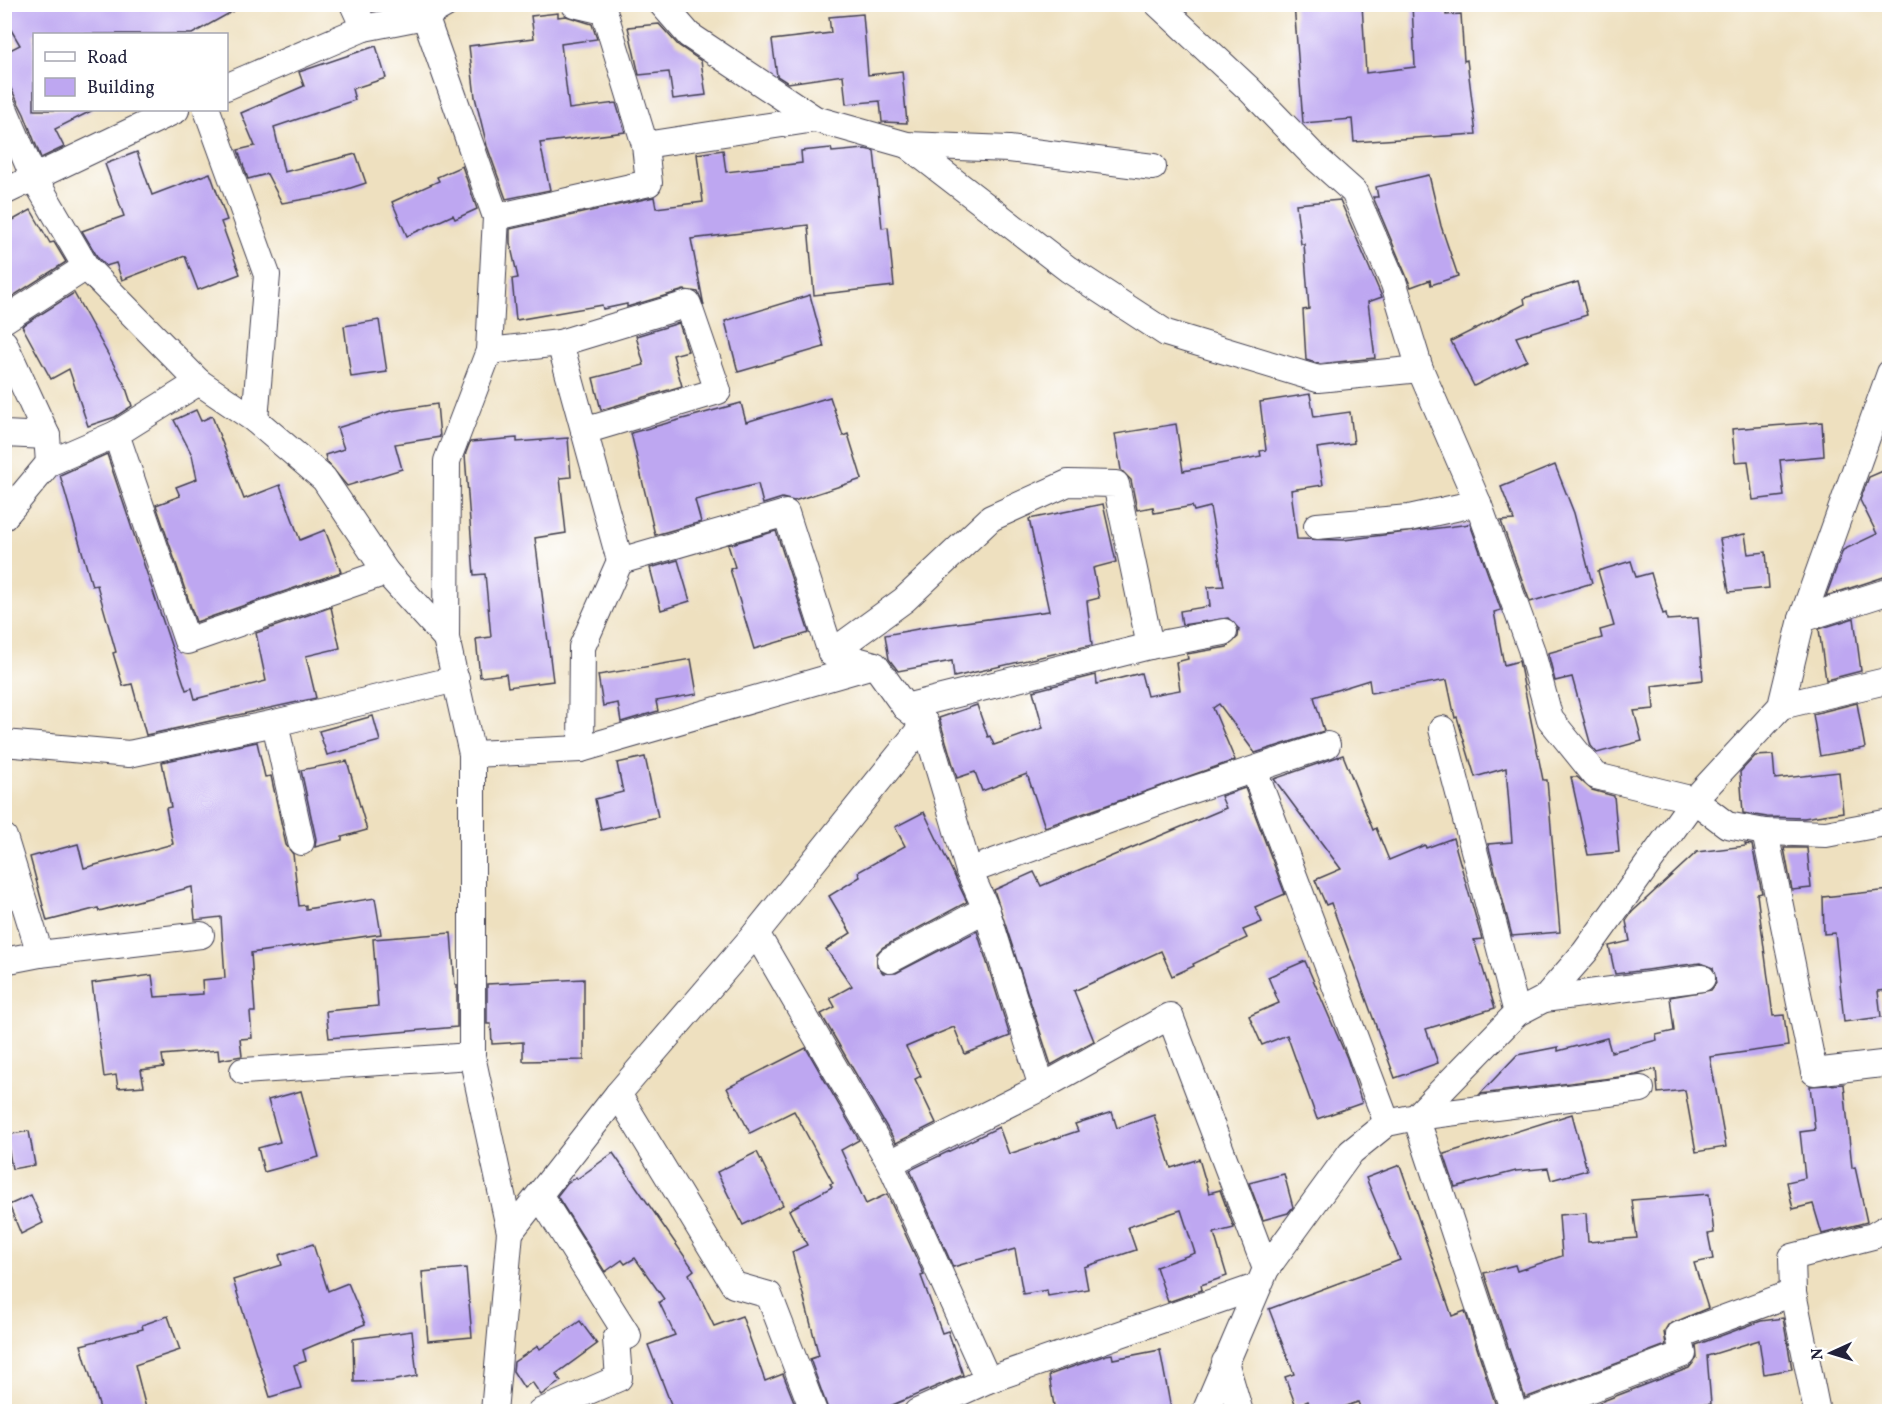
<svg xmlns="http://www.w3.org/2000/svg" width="1894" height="1416" viewBox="0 0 1894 1416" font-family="Vollkorn,serif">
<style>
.building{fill:#bea7f1}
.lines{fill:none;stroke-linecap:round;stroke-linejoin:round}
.minor-casing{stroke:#413e4f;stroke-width:28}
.minor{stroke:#fff;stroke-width:26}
</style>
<rect width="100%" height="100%" fill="#fff"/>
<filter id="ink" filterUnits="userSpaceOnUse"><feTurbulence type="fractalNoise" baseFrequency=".0167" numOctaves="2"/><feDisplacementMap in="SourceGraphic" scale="12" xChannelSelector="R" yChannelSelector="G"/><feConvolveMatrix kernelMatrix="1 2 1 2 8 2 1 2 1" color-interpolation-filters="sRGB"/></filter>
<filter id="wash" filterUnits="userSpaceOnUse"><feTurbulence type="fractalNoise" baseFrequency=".008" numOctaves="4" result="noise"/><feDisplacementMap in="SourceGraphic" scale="24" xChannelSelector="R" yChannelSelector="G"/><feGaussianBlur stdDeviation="1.35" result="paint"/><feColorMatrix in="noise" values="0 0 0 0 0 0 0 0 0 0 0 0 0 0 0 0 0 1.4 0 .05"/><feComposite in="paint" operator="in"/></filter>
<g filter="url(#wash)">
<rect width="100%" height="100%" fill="#eee0bf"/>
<g id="blocks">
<g class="building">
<path d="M4,4H246L192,34H34V110H93L55,129L64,147L41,158L24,114L4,75V53L20,45L4,18Z"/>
<path d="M1294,4H1362L1366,73L1415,67L1412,4H1446V15L1461,14L1464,61L1467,60L1476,134L1354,142L1352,119L1303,123Z"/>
<path d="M558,13V17L566,16L592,24L597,39L561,44L569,109L616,103L625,132L540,143L550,190L506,199L487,146L475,97L469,46L534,38L531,16Z"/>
<path d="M863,14L868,75L902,71L907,123L882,122L880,101L846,104L843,75L788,83L777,76L772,40L831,33L829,17Z"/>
<path d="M659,24L678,45L701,61L706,95L673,99L669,72L639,75L628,27Z"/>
<path d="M376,46L386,78L352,89L355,100L274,127L284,172L356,154L366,183L329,195L282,203L267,174L248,179L238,150L255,146L241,113L304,86L299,72Z"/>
<path d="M831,148L832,152L865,149L874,151L882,228L888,227L894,286L814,295L808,225L691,239L704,306L698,292L684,290L627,307V304L603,309L602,305L516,320L512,279L518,278L510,243V229L654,197L656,208L703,202L697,154L723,150L726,172L802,163L801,151Z"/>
<path d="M137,152L152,195L210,173L227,220L221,222L240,274L198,290L185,256L122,280L116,263L106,266L98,258L82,231L124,216L105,164Z"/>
<path d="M462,166L477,209L455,219L453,215L407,236L392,202L439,181L437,177Z"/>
<path d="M1429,175L1441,226L1458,276L1431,285L1430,280L1411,287L1373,197H1378L1376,187Z"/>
<path d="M1340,200L1382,297L1368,302L1375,358L1319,364L1306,360L1303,310L1309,309L1304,244H1301L1296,204Z"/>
<path d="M31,210L50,243L54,242L66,262L7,300L4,295V225Z"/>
<path d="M1578,282L1587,315L1516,337L1527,360L1474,386L1451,341L1525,304L1524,298Z"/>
<path d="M74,293L125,385L132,406L115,417L88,426L69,369L51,379L22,326Z"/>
<path d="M810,295L824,347L738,372L725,321Z"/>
<path d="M379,320L387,372L351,377L344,326Z"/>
<path d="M679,323L688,351L673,355L682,386L601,410L593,378L644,365L636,336Z"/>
<path d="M1310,394L1314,417L1350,412L1354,443L1317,448L1323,485L1291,490L1297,539L1344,540L1470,524L1501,610L1494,612L1504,665L1519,661L1543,780H1547L1560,932L1512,936L1488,844L1512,842L1506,768L1475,777L1457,717L1455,718L1447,680L1371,693L1369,680L1314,697L1324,731L1255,753L1219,704L1213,708L1235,760L1045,827L1027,774L982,791L975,772L957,778L939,718L977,705L988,737L990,736L994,745L1043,728L1033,691L1096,675L1097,684L1141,673L1147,696L1180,690L1176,662L1188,659L1187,654L1227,647L1238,637L1239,629L1228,618L1182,625L1180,611L1210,606L1208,587L1224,586L1210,507L1194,511L1192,506L1154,513L1153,507L1137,510L1131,480L1121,470L1115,434L1176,424L1183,471L1261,456L1260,451L1266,450L1260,402Z"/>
<path d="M830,397L843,436L848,434L862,479L794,501L782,498L763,504L758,484L695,500L701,522L655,535L631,433L741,403L746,422Z"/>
<path d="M437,404L440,437L395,444L402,469L347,486L327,462L325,455L344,449L337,428L391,411Z"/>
<path d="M196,410L201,421L212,416L244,499L280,485L300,540L325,530L341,572L196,622L156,505L180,496L176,487L197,479L192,455L174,420Z"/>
<path d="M1822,422L1824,456L1780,460L1784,496L1753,500L1748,461L1735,462L1732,429Z"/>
<path d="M517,438V442L568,438L571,477L560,478L566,533L535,538L553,681L508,687L506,674L480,677L476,639L491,637L485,574L474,575L465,455L470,442Z"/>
<path d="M107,454L186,690L192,688L195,699L266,681L256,633L331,607L340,648L306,656L316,698L146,735L132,684L123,686L113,653L116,652L97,585L92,586L60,475Z"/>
<path d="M1555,465L1574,513L1592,583L1530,602L1501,521L1514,520L1501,487Z"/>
<path d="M1890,468V575L1826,596L1843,550L1877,534L1860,500L1869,477Z"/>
<path d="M1103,504L1116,562L1093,568L1099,598L1087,601L1092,645L954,677L952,661L898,671L889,659L885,635L934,626L1049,611L1029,519Z"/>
<path d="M776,531L809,633L754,649L730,569L735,567L728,545Z"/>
<path d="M1745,534L1748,554L1766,552L1769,588L1729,592L1720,539Z"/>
<path d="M678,560L690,601L661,610L650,568Z"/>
<path d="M1631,561L1636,577L1651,573L1663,614L1666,613L1667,620L1698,618L1703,680L1652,686L1654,709L1634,711L1642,741L1597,753L1591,746L1572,677L1555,681L1548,653L1602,638L1600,630L1614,626L1598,571Z"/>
<path d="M1854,618L1861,671L1826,680L1819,629Z"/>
<path d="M691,659L697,694L656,701L658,711L621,722L618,703L603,706L598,675Z"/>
<path d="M1857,703L1865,748L1820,756L1813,714Z"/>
<path d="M373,716L380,741L327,755L319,731Z"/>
<path d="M257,742L265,777L271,776L286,845L293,854L299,906L306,905V909L375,898L381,934L251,953L255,1012H250L252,1038L240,1039L242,1056L219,1060L218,1050L162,1055L164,1067L141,1070L144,1086L118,1088L116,1075L104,1077L92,983L152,975L155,997L203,994L202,980L225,978L221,917L195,920L192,887L99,911L98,908L47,921L30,857L78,844L84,868L173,844L166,808L171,807L162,762Z"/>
<path d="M1343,755L1373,830L1376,828L1389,860L1425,845L1426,848L1453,838L1482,939L1474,940L1495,1008L1426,1029L1438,1063L1395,1078L1331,903L1326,905L1315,880L1341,869L1274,779Z"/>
<path d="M1773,755L1775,779L1839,772L1843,812L1804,818L1767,817L1743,813L1740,772L1755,756Z"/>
<path d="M645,757L658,817L601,830L595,799L623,792L617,763Z"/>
<path d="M347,761L367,830L342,837V840L315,847L316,839L301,770Z"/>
<path d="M1571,777H1577L1592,790L1614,796L1619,852L1588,855Z"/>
<path d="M1245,788L1285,894L1255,907L1262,922L1243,930L1247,938L1193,964L1194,966L1172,976L1161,951L1074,991L1094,1041L1051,1065L994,890L1034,872L1041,886L1226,808L1221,796Z"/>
<path d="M924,812L967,902L883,947L877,953V966L883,973H896L977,931L1010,1036L965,1054L954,1027L906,1047L921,1076L915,1079L936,1123L896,1143L821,1014L835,1007L830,998L852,986L826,949L851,933L829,896L860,877L858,872L905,846L895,827Z"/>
<path d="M1745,844L1752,845L1762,893L1757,894L1773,1016L1784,1015L1788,1046L1710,1057L1726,1147L1696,1152L1685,1090L1658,1093L1656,1069L1636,1075L1480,1094L1517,1055L1558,1047V1051L1607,1038L1611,1052L1657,1040L1656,1035L1674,1031L1670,997L1711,990L1716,983L1713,968L1700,963L1615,974L1609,946L1630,941L1626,921L1632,912L1697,852L1746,846Z"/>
<path d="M1784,848H1807L1811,888L1792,890Z"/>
<path d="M1890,890V990L1878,991L1881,1017L1844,1022L1835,933L1824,934L1823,897Z"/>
<path d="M451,933L455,985H457V1027L329,1038L326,1011L378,1006L373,939Z"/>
<path d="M1305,961L1347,1058L1362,1103L1317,1119L1287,1035L1262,1045L1249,1016L1279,1003L1268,977Z"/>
<path d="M584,979V1060L523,1061V1042L492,1044L491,1024H487V984Z"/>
<path d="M806,1048L859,1140L841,1150L866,1204L887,1194L924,1275L921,1276L942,1333L948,1331L963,1375L876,1412H829L810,1359L819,1356L792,1252L807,1245L789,1210L832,1187L830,1184L833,1183L794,1111L750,1133L727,1088Z"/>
<path d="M1844,1084L1852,1168L1855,1167L1867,1222L1822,1234L1813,1204L1793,1209L1787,1182L1805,1178L1800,1132L1815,1130L1810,1086Z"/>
<path d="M301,1091L319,1157L264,1172L258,1148L280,1142L268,1100Z"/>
<path d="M1112,1112L1117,1128L1154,1115L1171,1168L1199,1159L1209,1193L1220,1190L1234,1228L1214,1233L1227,1276L1201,1285L1202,1290L1168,1302L1156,1267L1195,1253L1181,1210L1128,1227L1136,1250L1084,1267L1088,1289L1048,1296L1047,1290L1023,1294L1015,1249L953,1267L910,1170L999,1127L1009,1154L1078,1131L1075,1124Z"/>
<path d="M1572,1114L1587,1170L1551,1180L1548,1168L1516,1171L1455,1187L1444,1154Z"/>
<path d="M29,1131L35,1165L12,1169L6,1135Z"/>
<path d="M757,1152L783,1205L743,1225L717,1172Z"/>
<path d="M613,1153L694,1270L689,1274L714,1326L742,1316L765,1381L783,1374L798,1412H674L648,1345L675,1335L659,1302L664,1299L635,1258L625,1264L622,1260L605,1272L557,1196L567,1183L576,1177L577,1179Z"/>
<path d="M1400,1165L1452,1316L1465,1311L1498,1412H1362L1358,1402L1330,1412H1312L1308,1401L1296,1406L1285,1377L1294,1374L1269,1309L1400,1260L1366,1178Z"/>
<path d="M1284,1174L1293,1207L1288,1213L1263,1220L1249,1183Z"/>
<path d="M1709,1194L1714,1233L1708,1234L1713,1259L1694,1263L1708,1308L1668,1325L1664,1332L1666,1345L1525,1398L1484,1273L1515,1265L1517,1271L1562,1256L1559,1215L1586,1213L1588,1242L1637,1238L1632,1200Z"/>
<path d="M31,1195L43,1223L21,1234L9,1205Z"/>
<path d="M313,1244L328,1291L348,1283L365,1324L303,1350L306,1361L294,1365L301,1388L270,1397L233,1280L282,1265L279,1255Z"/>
<path d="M466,1268L472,1337L428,1341L422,1272Z"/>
<path d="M168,1316L180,1350L135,1365L147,1412H101L81,1345L143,1329L142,1325Z"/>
<path d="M1783,1318L1792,1369L1764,1374L1759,1340L1707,1356L1711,1404L1670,1407L1656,1412H1574L1689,1368L1697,1358L1696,1345L1761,1321Z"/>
<path d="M580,1321L597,1344L556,1374L561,1381L541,1395L532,1382L524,1388L513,1371L514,1362L538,1346L540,1349Z"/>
<path d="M412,1331L417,1376L391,1381L354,1382L353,1339Z"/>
<path d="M1160,1350L1171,1409L1156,1412H1055L1049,1375L1106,1355L1112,1354L1113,1359Z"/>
</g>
</g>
</g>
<g filter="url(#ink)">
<use href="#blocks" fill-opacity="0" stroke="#413e4f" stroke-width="1.5"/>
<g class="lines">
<defs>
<g id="minor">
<path d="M353,4L364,28"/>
<path d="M662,4L689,35L815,119L907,145L1009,149L1153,167"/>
<path d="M1158,4L1249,89L1316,158L1354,192L1394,284L1420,369L1478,503L1531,649L1550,719L1596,776L1694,800L1727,825L1765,832L1826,834L1890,822"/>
<path d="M425,16L446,4"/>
<path d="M226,87L364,28L425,16L496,217L489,351L447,461L446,638L472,754V1056L510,1232L494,1412"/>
<path d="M4,108L33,176L86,267L199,382L255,420L324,479L386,572L446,638"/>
<path d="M207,110L267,275L255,420"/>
<path d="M645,145L815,119"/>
<path d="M907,145L1068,269L1166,333L1318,379L1420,369"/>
<path d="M4,192L176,110"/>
<path d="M496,217L649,183L645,145L604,11L574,4"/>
<path d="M4,320L86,267"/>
<path d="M4,343L47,436L49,463"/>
<path d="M560,343L688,304L718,391L584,431"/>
<path d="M489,351L560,343L620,561L582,647L581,749"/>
<path d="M199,382L116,434L187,641L386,572"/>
<path d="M4,434L47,436"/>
<path d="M4,517L49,463L116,434"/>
<path d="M1317,526L1409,518L1478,503"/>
<path d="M620,561L786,513L831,653L875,665L905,707L925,723L969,871L986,909L1042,1087"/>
<path d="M1802,619L1890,591"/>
<path d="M831,653L904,600L991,518L1068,483L1116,484L1150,646L1224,632"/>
<path d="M1781,706L1890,680"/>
<path d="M905,707L1150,646"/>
<path d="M275,723L301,842"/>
<path d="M1442,729L1517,1013"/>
<path d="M4,743L129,754L275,723L456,679"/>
<path d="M472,754L581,749L873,665"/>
<path d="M1254,770L1387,1123"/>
<path d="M1765,832L1814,1072L1890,1063"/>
<path d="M4,837L40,954"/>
<path d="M969,871L1180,794L1327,745"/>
<path d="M756,933L890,1163L988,1380"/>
<path d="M890,960L986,909"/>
<path d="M4,961L40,954L201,935"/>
<path d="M1544,999L1702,978"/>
<path d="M243,1071L472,1056"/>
<path d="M618,1094L734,1285L769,1295L814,1412"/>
<path d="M890,1163L1042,1087L1170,1016L1266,1269"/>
<path d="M540,1196L628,1336L616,1339L619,1378L540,1412"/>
<path d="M510,1232L618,1094L756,933L925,723"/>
<path d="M1225,1362L1240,1412"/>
<path d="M917,1412L988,1380L1256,1287"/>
<path d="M1205,1412L1266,1269L1351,1152L1387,1123L1416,1117L1517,1013L1544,999L1585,952L1694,800L1781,706L1802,619L1890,373"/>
<path d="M1514,1412L1416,1117L1641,1089"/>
<path d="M1530,1412L1683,1354L1679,1335L1793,1293"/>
<path d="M1817,1412L1793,1293L1792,1257L1873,1236L1890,1226"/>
</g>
</defs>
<use href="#minor" class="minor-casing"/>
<use href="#minor" class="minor"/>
</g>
</g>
<rect width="1894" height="1416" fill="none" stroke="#fff" stroke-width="24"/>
<rect x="33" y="33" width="195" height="78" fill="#ffffff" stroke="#a7a7b1" stroke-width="1.5"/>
<rect x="45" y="52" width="30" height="9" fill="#ffffff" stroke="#a7a7b1" stroke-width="1.5"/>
<text x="87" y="63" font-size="18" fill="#22223b">Road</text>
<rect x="45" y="78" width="30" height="18" fill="#bea7f1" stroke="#a7a7b1" stroke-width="1.5"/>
<text x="87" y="93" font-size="18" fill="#22223b">Building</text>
<g transform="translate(1831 1353) rotate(266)" stroke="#ffffff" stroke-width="4.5" paint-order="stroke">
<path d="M0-4.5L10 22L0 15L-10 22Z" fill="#22223b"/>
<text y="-9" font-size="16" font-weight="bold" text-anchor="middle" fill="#22223b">N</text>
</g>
</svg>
